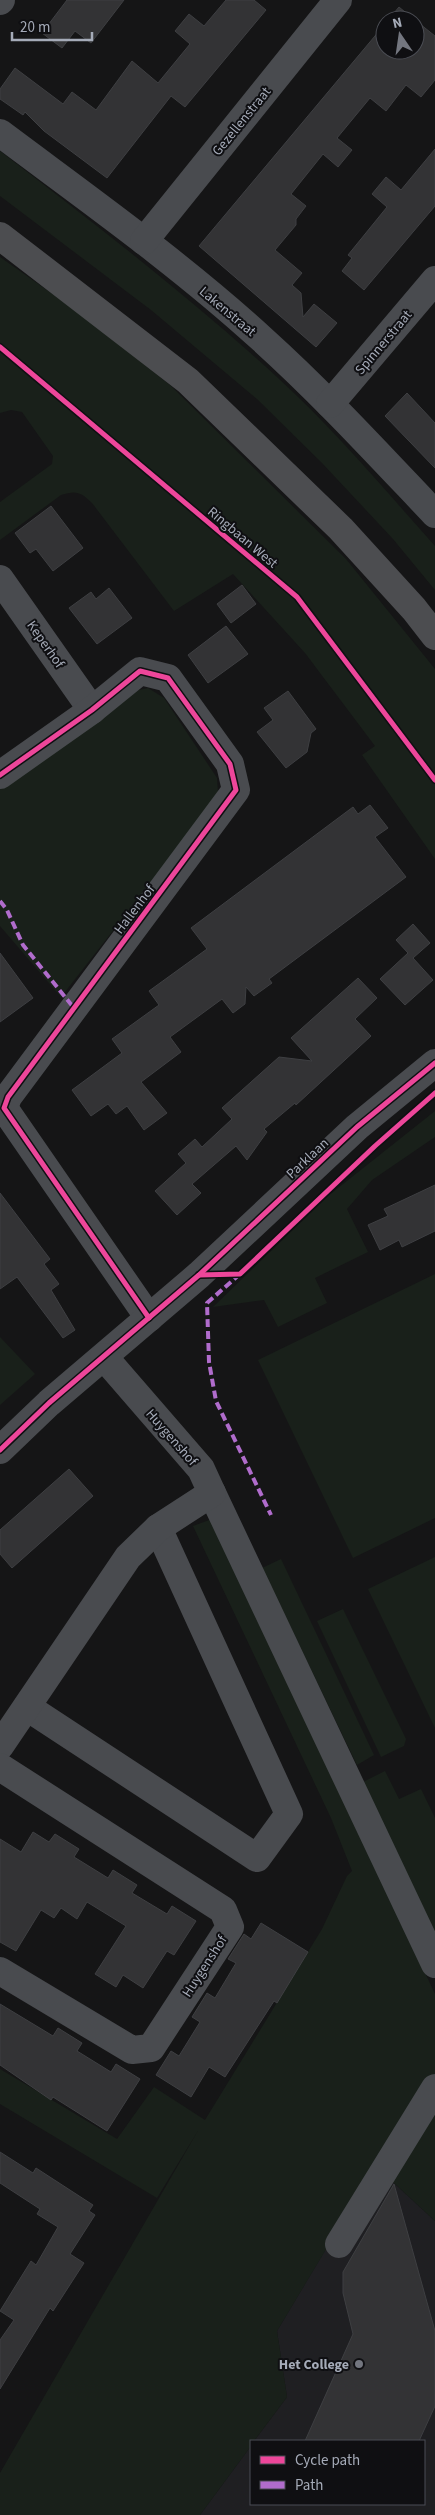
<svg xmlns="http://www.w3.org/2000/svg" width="435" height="2515" viewBox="0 0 435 2515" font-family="'Source Sans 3',sans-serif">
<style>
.built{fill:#1f1f22}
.green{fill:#19201a}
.building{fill:#333335;stroke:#3e3f42}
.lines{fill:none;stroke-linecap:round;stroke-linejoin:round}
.minor{stroke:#494b4f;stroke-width:28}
.major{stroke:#4c4d50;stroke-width:28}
.quiet{stroke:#b06ccc;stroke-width:4;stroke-dasharray:8 4;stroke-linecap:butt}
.cycleway-casing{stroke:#0f0f12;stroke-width:8}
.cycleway{stroke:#ed469a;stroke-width:5}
.poi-dot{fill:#73767f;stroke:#0f0f12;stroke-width:2}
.labels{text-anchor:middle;stroke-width:4;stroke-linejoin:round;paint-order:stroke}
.street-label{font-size:14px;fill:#a5abb8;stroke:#0f0f12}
.poi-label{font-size:14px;font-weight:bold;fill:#a5abb8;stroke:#0f0f12;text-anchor:end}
</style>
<rect width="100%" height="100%" fill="#151516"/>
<path class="built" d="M373,2170L394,2183L435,2221V2515H200L251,2446V2504H424V2441H254L287,2397L277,2331Z"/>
<g class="green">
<path d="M0,151C95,224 190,297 278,378C334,429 384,489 435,546V590L393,539L322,463L257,399L151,310L0,196Z"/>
<path d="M0,257L71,307L170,385L346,559L435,669V859L362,755L375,746L305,653L233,574L174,611L92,503C81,492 76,490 61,495L0,540V502L52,464L53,456L22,412L11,410L0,413Z"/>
<path d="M148,688L164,698L217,778L218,793L210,807L61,997L0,926V787L134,691Z"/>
<path d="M435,1111V1137L372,1180L347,1209L368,1252L315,1278L327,1303L278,1327L264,1300L213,1307L328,1196Z"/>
<path d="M435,1274V1518L353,1558L258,1360Z"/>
<path d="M0,1337L35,1374L0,1405Z"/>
<path d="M212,1519L435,1994V2221L394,2183L373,2171L277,2331L287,2397L254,2441H251V2446L200,2515H0V2473L199,2129L157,2198L0,2104V2069L117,2139L154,2087L205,2120L322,1929L347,1876L352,1871L331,1818L193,1526Z"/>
<path d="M435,1557V1728L368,1589Z"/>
<path d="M281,1559L374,1755L357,1765L262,1568Z"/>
<path d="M343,1609L406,1739L404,1746L381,1757L317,1621Z"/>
<path d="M385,1771L399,1799L421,1789L435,1818V1941L361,1783Z"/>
</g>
<g class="building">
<path d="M67,0H124L91,43L75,31L62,48L42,33Z"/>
<path d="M226,0H254L266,10L185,107L171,96L107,178L44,131L25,112L23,115L0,99V89L15,68L63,104L72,92L96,110L132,61L158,83L190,44L175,31L189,14L204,26Z"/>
<path d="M399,7L411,17L415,20H388Z"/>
<path d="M415,20L435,36V80L421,97L406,85L386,111L370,98L337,138L352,150L338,167L323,154L291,194L306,206L296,219V225L275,250L302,273L292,285L301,293L303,317L314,304L337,323L316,347L199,246L385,24V50H415Z"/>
<path d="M435,149V206L364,290L342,271L352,258L348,255L387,207L372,194L386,177L401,190Z"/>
<path d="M407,393L435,423V468L385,416Z"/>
<path d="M51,506L83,548L53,571L36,549L30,553L15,533Z"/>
<path d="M242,585L256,604L231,623L217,604Z"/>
<path d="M109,588L132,618L97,644L69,608L91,592L96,599Z"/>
<path d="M226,626L248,654L208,683L188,655Z"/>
<path d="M288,691L316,729L311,733L307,752L286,768L257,732L273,720L264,708Z"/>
<path d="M370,805L388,828L375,837L406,877L269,979L272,983L254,996L246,987L245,1004L233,1013L222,999L170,1037L181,1052L141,1082L167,1113L144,1130L127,1106L116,1114L108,1104L91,1116L72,1090L122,1053L112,1039L159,1005L149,991L207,949L191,928L353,807L358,814Z"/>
<path d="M413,924L430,943L413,958L433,980L405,1005L380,979L408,953L396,940Z"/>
<path d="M0,953L33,998L0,1022Z"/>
<path d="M358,978L377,998L355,1019L371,1036L296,1105L295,1103L264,1129L267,1132L247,1160L236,1146L192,1184L201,1193L177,1215L155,1191L186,1163L178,1154L195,1139L202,1147L232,1119L222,1108L279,1057L312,1061L291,1038Z"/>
<path d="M435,1185V1231L402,1247L399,1240L380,1250L368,1225L388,1216L384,1209Z"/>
<path d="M0,1193L50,1259L44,1264L59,1284L51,1290L75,1330L63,1338L17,1277L0,1289Z"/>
<path d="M69,1469L93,1496L12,1568L0,1554V1530Z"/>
<path d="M33,1832L49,1842L55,1834L79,1849L74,1857L108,1878L113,1870L137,1885L132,1893L167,1914L172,1906L196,1921L174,1955L167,1951L143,1988L123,1975L116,1987L95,1974L126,1926L87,1902L77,1919L61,1908L54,1918L41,1910L16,1951L0,1942V1839L21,1852Z"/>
<path d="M261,1923L308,1952L277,2003L274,2001L225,2077L209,2067L191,2097L156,2075L171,2051L179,2056L200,2022L192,2017L207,1993L215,1998L236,1963L228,1959L244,1934L251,1939Z"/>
<path d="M0,2004L53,2036L58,2028L82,2043L77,2051L111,2072L116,2064L140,2079L107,2131L53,2097L51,2100L0,2065Z"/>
<path d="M0,2152L33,2173L36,2168L93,2205L89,2211L95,2215L70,2254L84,2263L53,2311L50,2308L0,2389V2340L14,2320L0,2311L31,2261L36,2265L58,2227L37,2214L40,2209L0,2183Z"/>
<path d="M394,2184L435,2331V2406L419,2441H305L353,2334L343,2293V2272Z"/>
</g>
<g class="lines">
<g class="minor">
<path d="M0,1L1,0"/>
<path d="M0,133C88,199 180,264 262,339C323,394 378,454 435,514"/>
<path d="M144,241L338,0"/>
<path d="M330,404L435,280"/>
<path d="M0,579L92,710"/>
<path d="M0,775L92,710L140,671L168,678L230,764L236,790L8,1097L4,1108L149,1318"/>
<path d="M0,1450L49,1403L199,1275L357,1127L435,1063"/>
<path d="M212,1493L435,1964"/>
<path d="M27,1707L257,1858L289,1814L158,1528"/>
<path d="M0,1746L128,1557L158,1528L212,1493L201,1469L104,1357"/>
<path d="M0,1767L223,1910L230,1927L151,2048L132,2050L0,1971"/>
<path d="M339,2244L435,2088"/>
</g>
<path class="major" d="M0,236L188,381L341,529L414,609L435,636"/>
<g class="quiet">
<path d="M0,901L7,910L23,945L74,1008"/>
<path d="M240,1274L207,1303L209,1362L216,1401L271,1515"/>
</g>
<defs>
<g id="cycleway">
<path d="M0,347L297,597L435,780"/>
<path d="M0,775L92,710L140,671L168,678L230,764L236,790L8,1097L4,1108L149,1318"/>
<path d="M199,1275L240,1274L375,1146L435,1093"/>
<path d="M0,1450L49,1403L199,1275L357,1127L435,1063"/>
</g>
</defs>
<use href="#cycleway" class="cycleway-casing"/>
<use href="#cycleway" class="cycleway"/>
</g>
<circle class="poi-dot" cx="359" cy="2364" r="5"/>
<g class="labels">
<g class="street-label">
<text transform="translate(241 121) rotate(-51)" y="5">Gezellenstraat</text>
<text transform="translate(228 311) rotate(40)" y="5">Lakenstraat</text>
<text transform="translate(383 342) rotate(-50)" y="5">Spinnerstraat</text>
<text transform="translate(243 537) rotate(40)" y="5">Ringbaan West</text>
<text transform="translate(46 644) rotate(55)" y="5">Keperhof</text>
<text transform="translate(134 909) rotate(-53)" y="5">Hallenhof</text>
<text transform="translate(307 1158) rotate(-43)" y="5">Parklaan</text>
<text transform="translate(172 1437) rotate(49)" y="5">Huygenshof</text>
<text transform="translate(204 1966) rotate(-57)" y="5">Huygenshof</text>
</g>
<g class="poi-label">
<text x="349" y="2369">Het College</text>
</g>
</g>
<rect x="250" y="2440" width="175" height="65" fill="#0f0f12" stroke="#4b4d54"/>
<rect x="260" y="2456" width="25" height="8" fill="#ed469a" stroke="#4b4d54"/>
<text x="295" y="2465" font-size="15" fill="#a5abb8">Cycle path</text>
<rect x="260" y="2481" width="25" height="8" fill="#b06ccc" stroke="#4b4d54"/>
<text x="295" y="2490" font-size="15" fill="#a5abb8">Path</text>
<g transform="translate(400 35) rotate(347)"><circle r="24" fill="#0f0f12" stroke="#4b4d54"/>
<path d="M0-4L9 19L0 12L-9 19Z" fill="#73767f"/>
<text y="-8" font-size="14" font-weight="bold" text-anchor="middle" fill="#a5abb8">N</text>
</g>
<path d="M12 32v8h80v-8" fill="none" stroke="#a5abb8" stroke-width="2.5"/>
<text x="20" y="32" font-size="15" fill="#a5abb8" stroke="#0f0f12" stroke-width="4" paint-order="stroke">20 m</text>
</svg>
